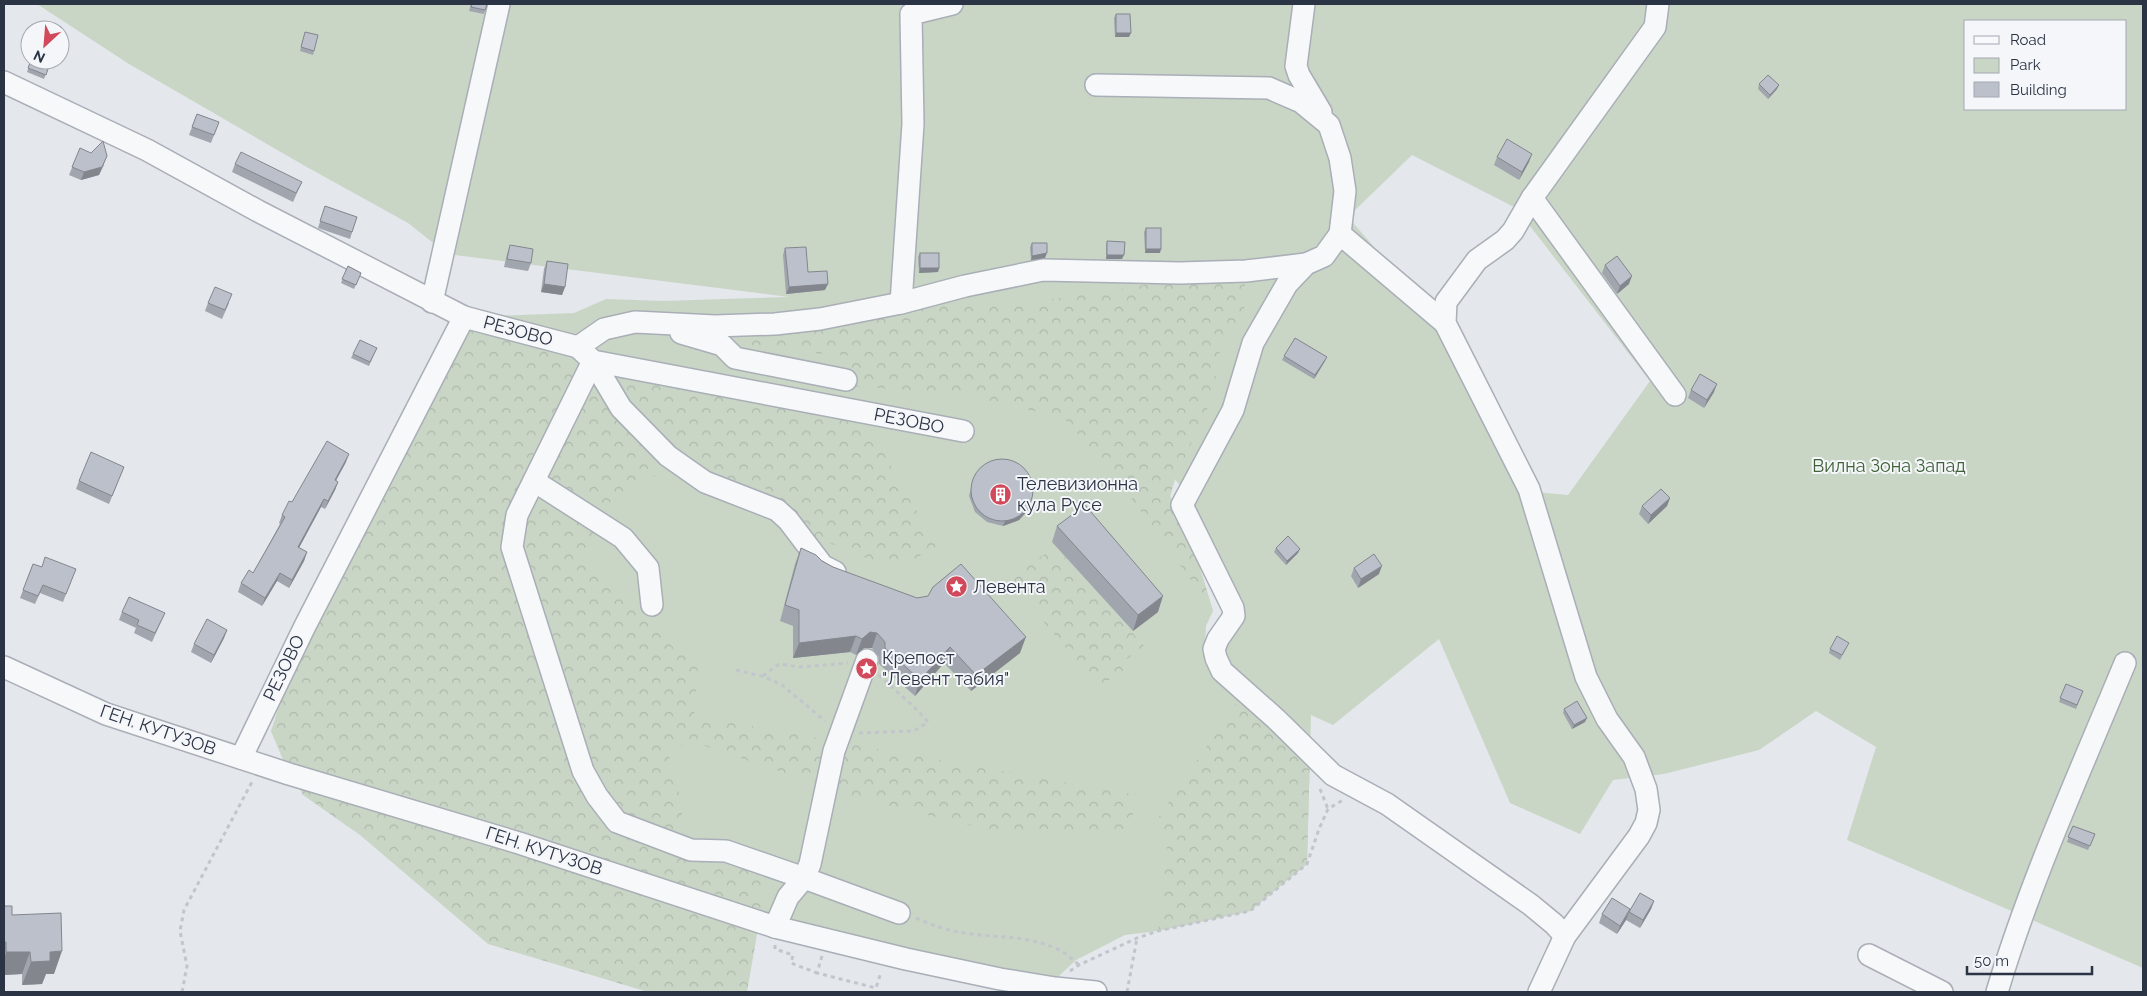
<svg xmlns="http://www.w3.org/2000/svg" width="2147" height="996" viewBox="0 0 2147 996" font-family="Raleway,sans-serif">
<style>
.green{fill:#c9d6c5;fill-rule:evenodd}
.forest{fill:url(#forest-crowns)}
.lines{fill:none;stroke-linecap:round;stroke-linejoin:round}
.minor-casing{stroke:#a9aeb7;stroke-width:24}
.path{stroke:#c2c5cb;stroke-width:3;stroke-dasharray:4 4;stroke-linecap:butt}
.minor{stroke:#f7f8fa;stroke-width:21}
.wall{fill:#a1a5ae}
.shaded-wall{fill:#83868d}
.building{fill:#bbc0ca;stroke:#83868d}
.labels{text-anchor:middle;stroke-width:4;stroke-linejoin:round;paint-order:stroke}
.street-label{font-size:18px;fill:#2b3445;stroke:#f4f6f9}
.park-label{font-size:18px;fill:#3f6138;stroke:#f4f6f9}
.poi-label{font-size:18px;fill:#2b3445;stroke:#f4f6f9;text-anchor:start}
</style>
<defs>
<pattern id="forest-crowns" width="20" height="18" patternUnits="userSpaceOnUse" patternTransform="scale(1.25)"><rect width="20" height="18" fill="#c9d6c5"/><path d="M2 6a3 3 0 1 1 6 0M12 15a3 3 0 1 1 6 0" fill="none" stroke="#adb8ab"/></pattern>
</defs>
<rect width="100%" height="100%" fill="#e4e7ec"/>
<path class="green" d="M37,4H2143V968L1847,840L1876,747L1816,711L1759,750L1664,774L1613,780L1580,834L1510,803L1439,639L1333,725L1311,715L1307,864L1250,911L1158,931L1125,935L1076,960L1059,976L1052,977L906,959L289,774L271,731L464,317L574,313L606,299L664,301L789,297L447,254L408,223L305,166L129,64ZM1966,21H2126V109H1966ZM1412,155L1516,208L1650,381L1568,495L1535,492L1458,344L1348,217ZM1175,479L1186,494L1228,573L1242,608L1222,647L1233,666L1205,646L1206,626L1213,611L1192,542L1170,496Z"/>
<g class="forest">
<path d="M1245,270L1244,317L1221,341L1213,396L1175,479L1170,496L1192,542L1213,611L1126,491L1064,418L961,394L849,386L853,356L739,348L732,341L736,335L933,300L1004,306Z"/>
<path d="M464,317L868,426L937,546L895,570L810,535L766,489L711,478L668,441L664,471L600,508L586,562L674,648L699,652L694,716L1142,796L1126,829L1006,834L858,798L699,744L666,747L678,785L686,844L767,877L747,992H648L488,944L360,835L303,795L271,731L305,626Z"/>
<path d="M1056,547L1144,646L1122,663L1123,671L1099,687L1007,579Z"/>
<path d="M1244,691L1310,752L1307,864L1250,911L1158,931L1167,849L1156,821Z"/>
</g>
<g class="lines">
<defs>
<g id="minor">
<path d="M1304,4L1296,66L1299,75L1321,112"/>
<path d="M4,82L147,150L258,211L464,317"/>
<path d="M1096,85L1269,88L1301,102L1329,125L1340,158L1345,191L1340,234"/>
<path d="M1532,198L1675,395"/>
<path d="M432,302L499,4"/>
<path d="M901,303L913,124L911,14L952,4"/>
<path d="M1445,323L1340,234L1324,256L1306,264L1287,284L1253,343L1233,410L1182,505L1233,608L1234,616L1218,639L1214,649L1216,658L1222,671L1276,719L1333,775L1387,804L1531,905L1554,924L1565,936"/>
<path d="M681,333L722,345L735,358L846,380"/>
<path d="M578,347L604,329L635,322L715,326L775,324L820,319L901,303L965,286L1043,270L1180,273L1246,271L1306,264"/>
<path d="M593,361L517,515L512,547L583,771L597,796L617,822L691,850L726,851L804,878L788,897L775,927"/>
<path d="M593,361L621,408L668,456L705,482L777,510L788,520L823,566L835,572"/>
<path d="M534,481L623,538L648,568L652,605"/>
<path d="M867,660L834,751L810,864L804,878L899,913"/>
<path d="M4,667L106,714L289,774L519,843L775,927L906,959L1000,979L1055,988L1096,992"/>
<path d="M241,758L305,626L464,317L578,347L593,361L963,431"/>
<path d="M1869,955L1942,992"/>
<path d="M1539,992L1565,936L1639,836L1646,823L1649,810L1646,789L1634,757L1607,719L1586,677L1529,489L1445,323L1446,302L1477,260L1505,240L1513,231L1532,198L1655,27L1658,4"/>
<path d="M1997,992C2031,879 2080,772 2125,663"/>
</g>
</defs>
<use href="#minor" class="minor-casing"/>
<g class="path">
<path d="M736,670L765,677L782,685L825,721"/>
<path d="M763,676L779,664L801,667L848,663"/>
<path d="M859,733L914,731L928,722L918,711L879,675"/>
<path d="M1320,789L1328,809"/>
<path d="M916,918C932,925 948,931 965,933C996,938 1027,935 1057,949C1065,952 1072,959 1079,965"/>
<path d="M775,945V949L793,955L791,963L817,973"/>
<path d="M822,956L817,973L876,988L881,972"/>
<path d="M1070,971L1079,965L1137,938L1158,931L1250,911L1307,864L1319,829L1328,809L1343,800"/>
<path d="M182,992L187,966L180,931L184,910L253,780"/>
<path d="M1127,992L1137,938"/>
</g>
<use href="#minor" class="minor"/>
</g>
<g class="wall">
<path d="M471,4H487L484,14L469,11Z"/>
<path d="M1116,14L1129,37H1115L1114,18Z"/>
<path d="M305,32L314,51L313,55L300,51Z"/>
<path d="M31,60H51L44,79L27,72Z"/>
<path d="M1759,84L1777,89L1768,99L1758,89Z"/>
<path d="M197,114L219,122L211,143L189,135Z"/>
<path d="M80,148L104,165L99,175L81,180L69,175Z"/>
<path d="M1497,157L1529,162L1519,180L1494,165Z"/>
<path d="M235,164L302,182L293,202L232,172Z"/>
<path d="M325,206L357,217L350,239L318,228Z"/>
<path d="M1146,228L1160,253H1145L1144,232Z"/>
<path d="M1107,241L1122,259H1106V245Z"/>
<path d="M1032,243L1045,258L1031,260L1030,247Z"/>
<path d="M510,245L531,263L528,271L504,267L507,254Z"/>
<path d="M785,248L808,272L825,290L786,294L783,255Z"/>
<path d="M920,253L939,268L938,272L919,273L918,257Z"/>
<path d="M547,261L565,287L562,295L541,292L544,269Z"/>
<path d="M1605,265L1629,284L1617,294L1602,273Z"/>
<path d="M348,266L361,273L354,289L341,283Z"/>
<path d="M208,303H229L222,319L205,311Z"/>
<path d="M377,348L369,366L351,358L353,354Z"/>
<path d="M1284,356L1325,361L1314,379L1282,360Z"/>
<path d="M1691,390L1714,392L1704,408L1688,398Z"/>
<path d="M346,462L336,480L338,482L335,490L325,509L321,507L299,548L307,552L304,561L289,588L277,581L262,606L238,592L241,583L253,573L280,524L279,523L282,515Z"/>
<path d="M124,467L109,504L76,489L79,481Z"/>
<path d="M974,476L1030,508L1019,520L1003,526L987,522L975,512L969,496Z"/>
<path d="M1670,498L1667,506L1648,524L1639,514L1642,506Z"/>
<path d="M1057,526L1158,612L1133,631L1052,542Z"/>
<path d="M801,548L833,567L1020,653L971,691L944,663L915,696L879,664V657L872,648H864L856,655L850,652L793,658V626L780,621L795,564Z"/>
<path d="M1276,548L1298,553L1286,565L1274,552Z"/>
<path d="M33,564L42,567L76,569L63,602L40,593L35,604L20,598Z"/>
<path d="M1354,568L1379,574L1358,588L1351,576Z"/>
<path d="M122,612L165,613L152,642L134,633L136,628L119,620Z"/>
<path d="M227,630L224,638L211,663L191,652L194,644Z"/>
<path d="M1847,647L1840,660L1829,653L1830,649Z"/>
<path d="M2066,684L2083,691L2076,709L2059,702Z"/>
<path d="M1564,709L1585,722L1572,729L1563,713Z"/>
<path d="M2073,826L2095,834L2088,850L2067,842Z"/>
<path d="M1654,901L1651,909L1640,928L1626,920L1617,934L1599,923L1602,914L1630,909Z"/>
<path d="M4,906L12,915L54,974H46L42,984L22,985V974L4,975Z"/>
</g>
<g class="shaded-wall">
<path d="M1116,33H1131L1129,37H1115Z"/>
<path d="M1779,85L1777,89L1768,99L1770,95Z"/>
<path d="M1532,154L1529,162L1519,180L1522,172Z"/>
<path d="M107,156L99,175L81,180L84,172Z"/>
<path d="M1146,249H1161L1160,253H1145Z"/>
<path d="M1047,253L1045,258L1031,260L1032,256Z"/>
<path d="M1107,255H1124L1122,259H1106Z"/>
<path d="M920,268H939L938,272L919,273Z"/>
<path d="M1632,276L1629,284L1617,294L1620,286Z"/>
<path d="M544,284L565,287L562,295L541,292Z"/>
<path d="M828,284L825,290L786,294L789,287Z"/>
<path d="M1327,357L1325,361L1314,379L1315,375Z"/>
<path d="M1717,384L1714,392L1704,408L1707,400Z"/>
<path d="M349,454L346,462L332,488L335,480Z"/>
<path d="M338,482L335,490L325,509L328,501Z"/>
<path d="M1670,498L1667,506L1648,524L1651,515Z"/>
<path d="M324,499L321,507L295,555L298,547Z"/>
<path d="M1031,504L1030,508L1019,520L1003,526L1005,521Z"/>
<path d="M1300,549L1298,553L1286,565L1287,561Z"/>
<path d="M307,552L304,561L289,588L292,580Z"/>
<path d="M1382,566L1379,574L1358,588L1361,579Z"/>
<path d="M280,573L277,581L262,606L265,598Z"/>
<path d="M1163,596L1158,612L1133,631L1138,615Z"/>
<path d="M227,630L224,638L211,663L214,655Z"/>
<path d="M870,632L877,633L872,648H864L856,655L862,639Z"/>
<path d="M856,636L850,652L793,658L799,643Z"/>
<path d="M1026,637L1020,653L971,691L976,675Z"/>
<path d="M950,647L944,663L915,696L920,680Z"/>
<path d="M1587,718L1585,722L1572,729L1574,725Z"/>
<path d="M1654,901L1651,909L1640,928L1643,920Z"/>
<path d="M1629,912L1626,920L1617,934L1620,926Z"/>
<path d="M62,951L54,974H46L42,984L22,985L31,962L50,952Z"/>
<path d="M6,952H30L22,974L4,975V960Z"/>
</g>
<g class="building">
<path d="M472,4H487L485,10L471,7Z"/>
<path d="M1116,14H1130L1131,33H1116Z"/>
<path d="M305,32L318,35L314,51L301,47Z"/>
<path d="M31,60H51L46,75L28,68Z"/>
<path d="M1768,75L1779,85L1770,95L1759,84Z"/>
<path d="M197,114L219,122L214,135L192,127Z"/>
<path d="M1507,139L1532,154L1522,172L1497,157Z"/>
<path d="M103,141L107,156L102,167L84,172L72,167L80,148L91,153Z"/>
<path d="M241,152L302,182L296,193L235,164Z"/>
<path d="M325,206L357,217L352,232L320,221Z"/>
<rect x="1146" y="228" width="15" height="21"/>
<path d="M1107,241L1125,242L1124,255H1107Z"/>
<path d="M1032,243H1047V253L1032,256Z"/>
<path d="M510,245L533,249L531,263L507,259Z"/>
<path d="M806,247L808,272L827,271L828,284L789,287L785,248Z"/>
<rect x="920" y="253" width="19" height="15"/>
<path d="M1617,256L1632,276L1620,286L1605,265Z"/>
<path d="M547,261L568,264L565,287L544,284Z"/>
<path d="M348,266L361,273L356,285L342,279Z"/>
<path d="M215,287L232,294L225,310L208,303Z"/>
<path d="M1295,338L1327,357L1315,375L1284,356Z"/>
<path d="M360,340L377,348L370,362L353,354Z"/>
<path d="M1700,374L1717,384L1707,400L1691,390Z"/>
<path d="M327,441L349,454L335,480L338,482L328,501L324,499L298,547L307,552L292,580L280,573L265,598L241,583L249,570L253,573L285,517L282,515L289,501L292,502Z"/>
<path d="M91,452L124,467L112,496L79,481Z"/>
<circle cx="1002" cy="490" r="31"/>
<path d="M1661,489L1670,498L1651,515L1642,506Z"/>
<path d="M1085,505L1163,596L1138,615L1057,526Z"/>
<path d="M1288,536L1300,549L1287,561L1276,548Z"/>
<path d="M801,548L816,555L822,561L833,567L917,598L928,596L933,587L961,564L1026,637L976,675L950,647L920,680L885,648V642L877,633L870,632L862,639L856,636L799,643V610L785,605Z"/>
<path d="M1374,554L1382,566L1361,579L1354,568Z"/>
<path d="M45,557L76,569L66,594L43,585L38,596L23,590L33,564L42,567Z"/>
<path d="M129,597L165,613L155,633L137,625L139,620L122,612Z"/>
<path d="M207,619L227,630L214,655L194,644Z"/>
<path d="M1837,636L1849,643L1842,655L1830,649Z"/>
<path d="M2066,684L2083,691L2077,705L2060,698Z"/>
<path d="M1577,701L1587,718L1574,725L1564,709Z"/>
<path d="M2073,826L2095,834L2090,846L2068,837Z"/>
<path d="M1640,893L1654,901L1643,920L1629,912Z"/>
<path d="M1612,898L1630,909L1620,926L1602,914Z"/>
<path d="M4,906H12V915L61,913L62,951L50,952V961L31,962L30,952H6V942H4Z"/>
</g>
<defs>
<symbol id="building-disc" viewBox="-11 -11 22 22"><circle r="9.5" fill="#d1495b" stroke="#f4f6f9"/><path d="M-4-6H4V6H1V3H-1V6H-4ZM-2.5-4.3h1.7v1.8h-1.7ZM.8-4.3h1.7v1.8H.8ZM-2.5-1h1.7V.8h-1.7ZM.8-1h1.7V.8H.8Z" fill="#fff"/></symbol>
<symbol id="sight-disc" viewBox="-11 -11 22 22"><circle r="9.5" fill="#d1495b" stroke="#f4f6f9"/><path d="M0-6L1.8-2.2L6-1.7L2.9 1.2L3.7 5.4L0 3.3L-3.7 5.4L-2.9 1.2L-6-1.7L-1.8-2.2Z" fill="#fff"/></symbol>
</defs>
<g fill-rule="evenodd">
<use href="#building-disc" x="988" y="482" width="25" height="25"/>
<use href="#sight-disc" x="944" y="574" width="25" height="25"/>
<use href="#sight-disc" x="854" y="656" width="25" height="25"/>
</g>
<g class="labels">
<g class="street-label">
<text transform="translate(518 331) rotate(15)" y="6">РЕЗОВО</text>
<text transform="translate(909 421) rotate(11)" y="6">РЕЗОВО</text>
<text transform="translate(284 668) rotate(-64)" y="6">РЕЗОВО</text>
<text transform="translate(158 730) rotate(19)" y="6">ГЕН. КУТУЗОВ</text>
<text transform="translate(544 851) rotate(18)" y="6">ГЕН. КУТУЗОВ</text>
</g>
<g class="park-label">
<text x="1889" y="472">Вилна Зона Запад</text>
</g>
<g class="poi-label">
<text x="1017" y="490">Телевизионна<tspan x="1017" dy="21">кула Русе</tspan></text>
<text x="973" y="593">Левента</text>
<text x="882" y="664">Крепост<tspan x="882" dy="21">"Левент табия"</tspan></text>
</g>
</g>
<rect width="2147" height="996" fill="none" stroke="#2b3445" stroke-width="10"/>
<rect x="1964" y="20" width="162" height="90" fill="#f4f6f9" stroke="#a4a8b1"/>
<rect x="1974" y="36" width="25" height="8" fill="#f7f8fa" stroke="#a4a8b1"/>
<text x="2010" y="45" font-size="15" fill="#2b3445">Road</text>
<rect x="1974" y="58" width="25" height="15" fill="#c9d6c5" stroke="#a4a8b1"/>
<text x="2010" y="70" font-size="15" fill="#2b3445">Park</text>
<rect x="1974" y="82" width="25" height="15" fill="#bbc0ca" stroke="#a4a8b1"/>
<text x="2010" y="95" font-size="15" fill="#2b3445">Building</text>
<g transform="translate(45 45) rotate(206)"><circle r="24" fill="#f4f6f9" stroke="#a4a8b1"/>
<path d="M0-4L9 19L0 12L-9 19Z" fill="#d1495b"/>
<text y="-8" font-size="14" font-weight="bold" text-anchor="middle" fill="#2b3445">N</text>
</g>
<path d="M1967 966v8h125v-8" fill="none" stroke="#2b3445" stroke-width="2.5"/>
<text x="1974" y="966" font-size="15" fill="#2b3445" stroke="#f4f6f9" stroke-width="4" paint-order="stroke">50 m</text>
</svg>
